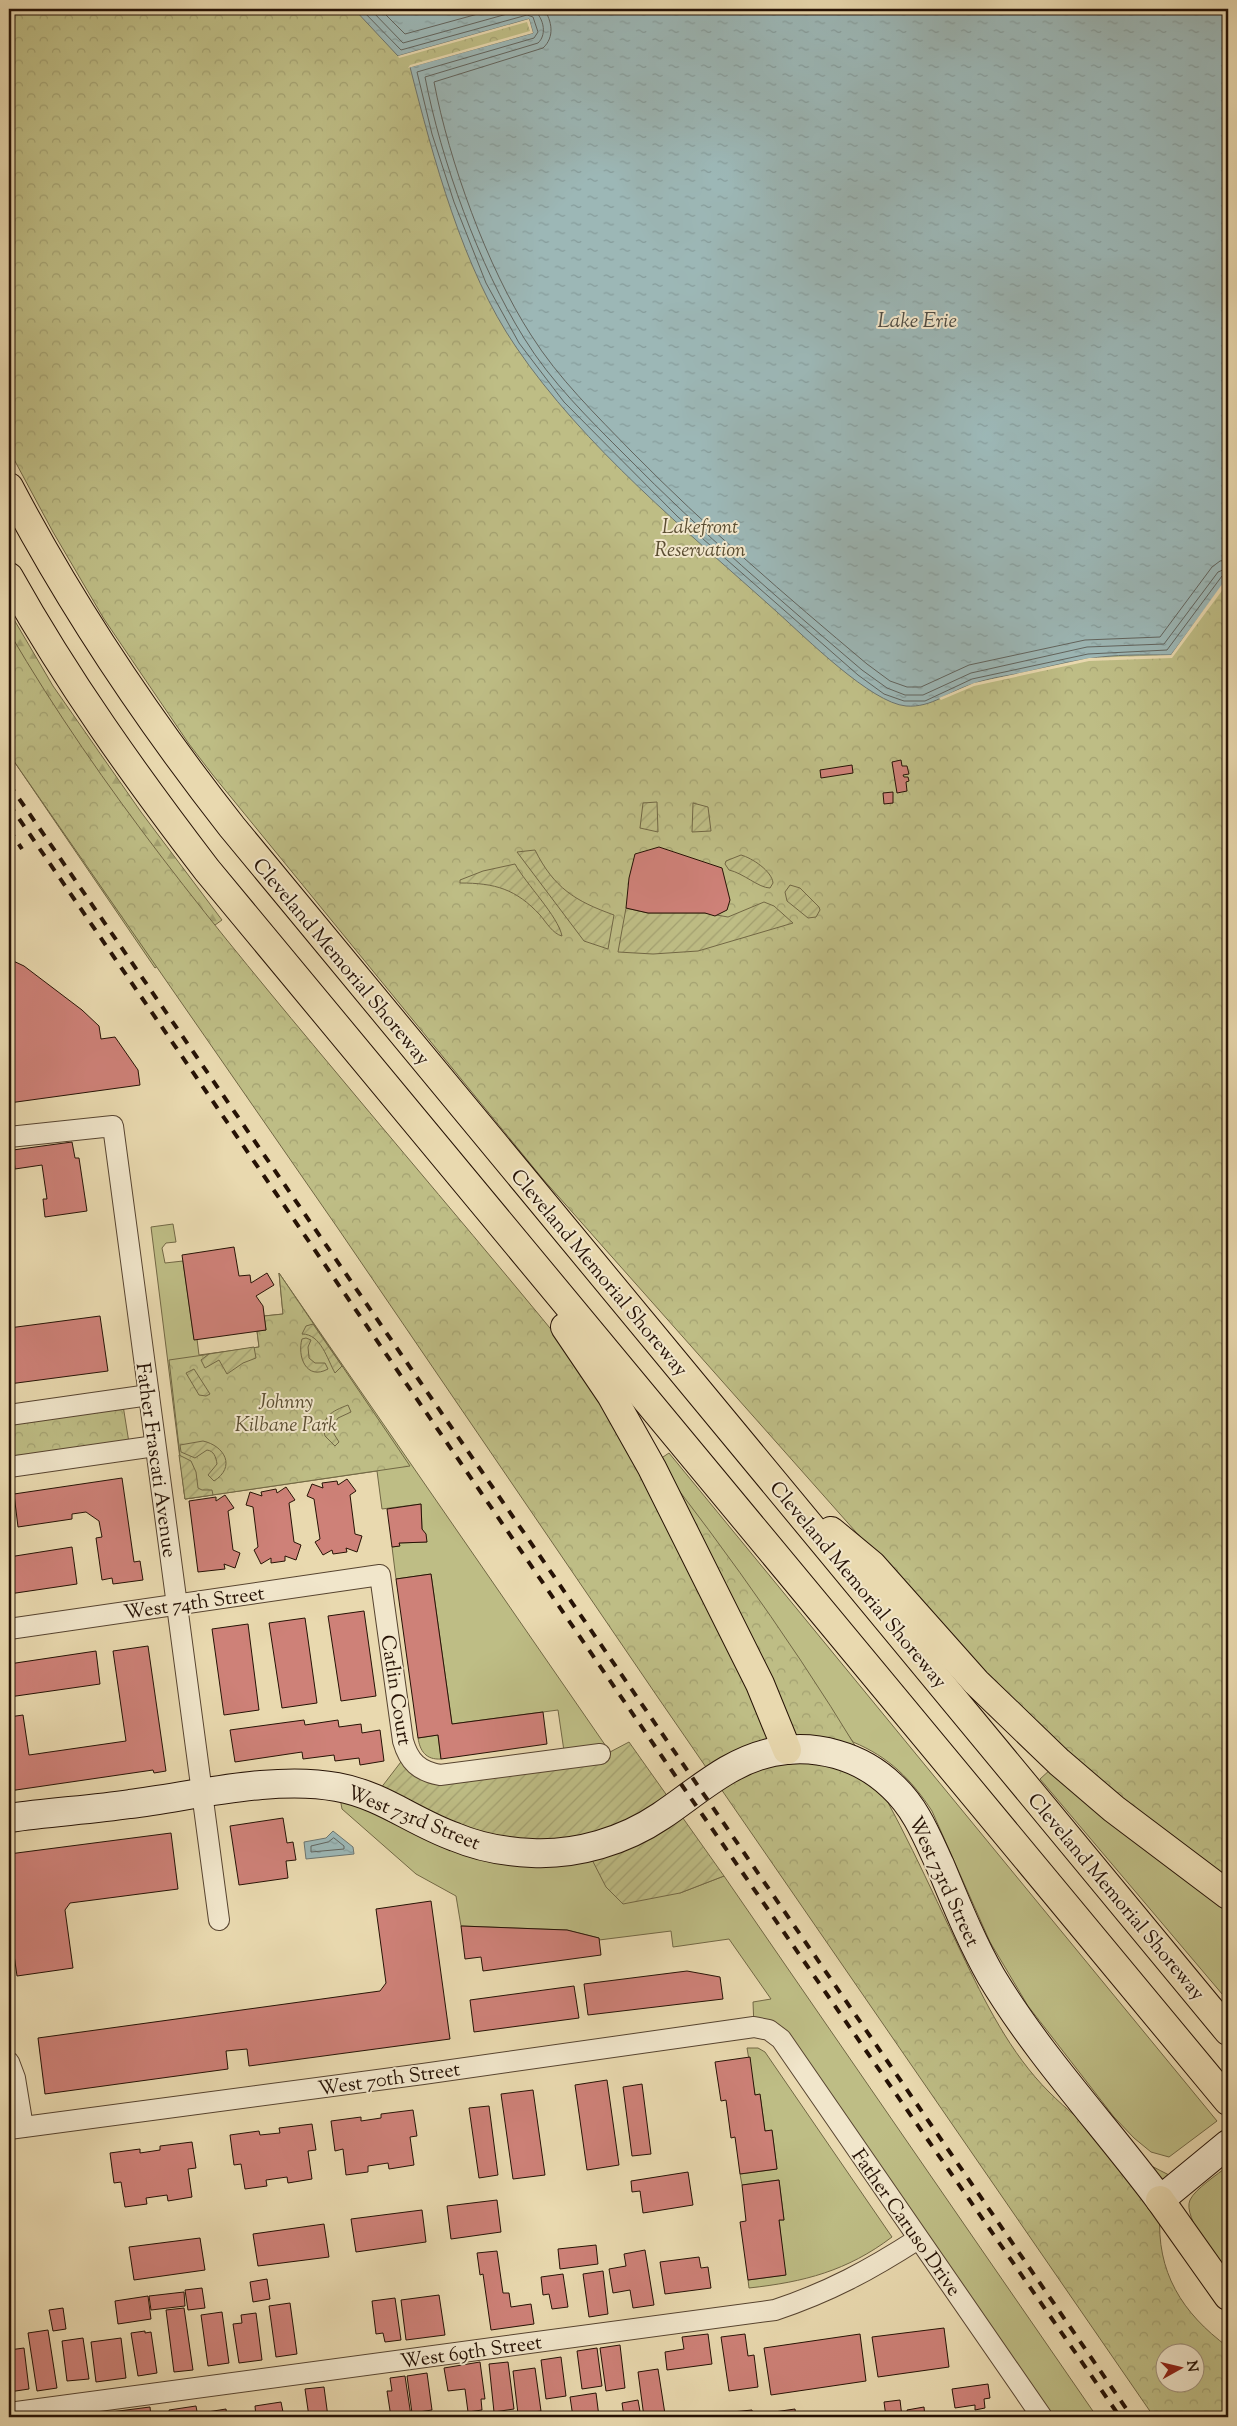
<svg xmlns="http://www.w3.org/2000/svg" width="1237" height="2426" viewBox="0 0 1237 2426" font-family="'Sorts Mill Goudy',serif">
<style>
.grass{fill:#bebd85;stroke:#726845}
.forest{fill:url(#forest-firs);stroke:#726845}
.park{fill:url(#park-crowns);stroke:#726845;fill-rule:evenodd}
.garden{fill:url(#garden-furrows);stroke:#726845}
.water{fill:url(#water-ripples);stroke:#6d756f}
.pier{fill:#e9d9af}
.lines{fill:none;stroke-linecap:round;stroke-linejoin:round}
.shore{stroke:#61645e;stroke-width:1}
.building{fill:#ce8178;stroke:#261205}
.street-casing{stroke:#574430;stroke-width:22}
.secondary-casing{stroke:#261205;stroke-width:30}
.highway-casing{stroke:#261205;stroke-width:30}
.street{stroke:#f1e6cb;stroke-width:20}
.secondary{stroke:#f1e6cb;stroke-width:28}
.highway{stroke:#e9d9af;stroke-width:28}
.rail{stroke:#261205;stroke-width:4;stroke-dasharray:9 9;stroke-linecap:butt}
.labels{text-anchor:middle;stroke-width:4;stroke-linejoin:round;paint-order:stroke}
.park-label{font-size:20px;font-style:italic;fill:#5b4e32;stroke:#f1e6cb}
.street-label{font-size:20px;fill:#261205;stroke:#f1e6cb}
.water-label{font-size:21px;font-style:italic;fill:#4f4c43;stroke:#f1e6cb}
</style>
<defs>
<pattern id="forest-firs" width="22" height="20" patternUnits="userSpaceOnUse" patternTransform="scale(1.25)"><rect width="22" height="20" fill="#bebd85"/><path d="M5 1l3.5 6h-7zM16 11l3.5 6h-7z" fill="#a3a171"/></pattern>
<pattern id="park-crowns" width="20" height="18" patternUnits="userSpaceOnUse" patternTransform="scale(1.25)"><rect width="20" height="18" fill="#bebd85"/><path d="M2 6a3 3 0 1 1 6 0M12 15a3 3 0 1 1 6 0" fill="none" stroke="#a3a171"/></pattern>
<pattern id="garden-furrows" width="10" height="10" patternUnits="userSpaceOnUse" patternTransform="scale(1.25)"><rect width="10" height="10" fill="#bebd85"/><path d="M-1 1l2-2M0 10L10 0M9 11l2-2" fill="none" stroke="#a3a171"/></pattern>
<pattern id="water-ripples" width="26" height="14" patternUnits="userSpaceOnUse" patternTransform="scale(1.25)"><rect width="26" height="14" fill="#9cb7b6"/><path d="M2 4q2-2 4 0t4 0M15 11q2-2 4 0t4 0" fill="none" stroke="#869c9b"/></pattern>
</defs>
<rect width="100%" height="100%" fill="#e9d9af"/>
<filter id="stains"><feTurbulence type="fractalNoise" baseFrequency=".004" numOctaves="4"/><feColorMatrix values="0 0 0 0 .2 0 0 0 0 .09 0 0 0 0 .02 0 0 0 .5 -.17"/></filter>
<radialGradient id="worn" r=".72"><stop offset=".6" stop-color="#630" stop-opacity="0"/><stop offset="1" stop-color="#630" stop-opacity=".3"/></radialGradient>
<g class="grass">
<path d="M173,1224L176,1242L166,1243L162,1248L165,1263L183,1261L194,1339H197L199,1355L259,1347L257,1331L266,1330L264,1316L283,1314L279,1273L610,1752L565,1758L558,1710L452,1724L431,1574L396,1579L392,1547L399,1546V1543L427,1542L422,1529L421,1504L382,1509L377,1471L185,1499L151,1227Z"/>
<path d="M669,1453L1217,2121L1169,2157L1151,2152L1134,2138L1114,2117L1028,2006L990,1942L932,1811C911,1779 889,1757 853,1742L657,1461Z"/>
<path d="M438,1735L441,1759C426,1760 420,1751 418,1738Z"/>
<path d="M1051,1769L1228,1907V2001L1040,1779Z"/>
<path d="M338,1787L570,1851L680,1893L724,1876L1097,2417H1042L781,2039L754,2027L753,2002L771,1999L729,1939L673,1947L671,1931L599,1940V1938L567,1930L461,1926L456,1896L416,1874L342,1809Z"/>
<path d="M747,2048H758L765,2052L892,2237C847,2271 804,2282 749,2288L748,2280L785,2275L779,2220H784L779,2180L742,2185L740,2174L777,2169L772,2131H765L760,2095H755Z"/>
<path d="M1228,2166V2280C1219,2264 1182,2217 1190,2200C1195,2189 1218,2174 1228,2166Z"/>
</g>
<path class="forest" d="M9,611L53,686L141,812L222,920L155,968L9,754Z"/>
<g class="park">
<path d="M9,9H1228V1878L1065,1756L949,1637L542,1178L212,774L189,744L104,619L53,532L9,450Z"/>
<path d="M9,632C101,790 218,931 335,1071C518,1291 710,1506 859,1752C898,1815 929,1885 961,1952C985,2002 1010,2053 1049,2092C1085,2128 1125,2153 1169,2175C1166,2187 1161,2201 1160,2213C1156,2272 1182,2313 1228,2347V2417H1154L659,1699L337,1227L9,754ZM1164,2354H1194V2384H1164Z"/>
<path d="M279,1273L410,1466L185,1499L169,1360L259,1347L257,1331L266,1330L264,1316L283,1314Z"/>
<path d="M122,1399L130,1449L9,1467V1415Z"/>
</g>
<g class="garden">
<path d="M657,802L658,832L640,828L643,803Z"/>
<path d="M693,803L708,807L711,831L692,832Z"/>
<path d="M535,850C554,888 575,901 614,915L608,949L584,941L517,852Z"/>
<path d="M741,855C752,858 772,871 773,883L770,888C759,888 743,873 729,870L725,864L726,861Z"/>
<path d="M515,864C526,884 558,916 562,936C553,934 546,922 540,915C516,889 495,883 460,883V880L483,871Z"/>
<path d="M790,885L800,888L819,907L820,910L816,917L808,918L787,901L785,892Z"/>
<path d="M764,902L774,906L793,923L698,951L653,954L618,952L626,908L648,913H705L728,917Z"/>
<path d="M313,1324L342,1366L335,1373C327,1359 321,1334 302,1334L306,1326Z"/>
<path d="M306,1338L311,1340L308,1347L309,1358L315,1363H325L328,1369C306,1381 297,1356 302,1339Z"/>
<path d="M254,1347L256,1358L243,1363L227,1374L219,1360L205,1368L201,1360L209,1354Z"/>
<path d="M194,1369L210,1394L206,1396L199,1395L186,1373Z"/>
<path d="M348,1405L351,1412L338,1418L334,1424V1434L339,1442L335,1446L325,1436C320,1417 332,1411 348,1405Z"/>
<path d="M203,1441C225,1446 236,1467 214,1481L208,1475L217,1464C216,1457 214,1451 207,1450L195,1458L181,1452L180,1445Z"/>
<path d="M179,1455L191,1461L196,1472L198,1488L202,1490H212L213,1495L185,1499Z"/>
<path d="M629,1742L724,1876L680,1893L623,1904L606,1887L586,1848L535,1853L374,1797L407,1754L420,1768L610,1752Z"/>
</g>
<g class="water">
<path d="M354,9H1228V576L1222,586L1171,655C1143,655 1115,654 1087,659C1066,662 1044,668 1022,673C1006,676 989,678 973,684C949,691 932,708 906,706C871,703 805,637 777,612C687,531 584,447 516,347C463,270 433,157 410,67L533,33L529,19L398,56Z"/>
<path d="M333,1831L353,1847L354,1854L306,1859L304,1842L326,1838Z"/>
</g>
<g class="pier">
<path d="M529,19L533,33L408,68L410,65L530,31L527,22L399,58L398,56Z"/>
<path d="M1228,576L1224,588L1172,658L1089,661L974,686L941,700L939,698L974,683L1089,658L1171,655Z"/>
</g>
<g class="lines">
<g class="shore">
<path d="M361,9L401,50L527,15L533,17L538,32L534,38L417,72L432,134L454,202L486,283L519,343L564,402L678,517L858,675L884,694L904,701H925L972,679L1088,654L1167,650L1222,576L1228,574"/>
<path d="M370,9L403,43L525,9"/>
<path d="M380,9L405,34L496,9"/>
<path d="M532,9C543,15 548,34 538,43L425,77C441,160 479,266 524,338C551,382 589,419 626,456C701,532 781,601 862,670L887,688L905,695H923L971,673L1087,647L1164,644L1218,572L1228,568"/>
<path d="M544,9C552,21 555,37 543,48L434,82C449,161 487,267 531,335C558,378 596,415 632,452C706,527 786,596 867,664L890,681L907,687H921L969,665L1085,640L1160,637L1212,567L1220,561L1228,560"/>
<path d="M334,1838L344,1846V1849L311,1852V1846L328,1842Z"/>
</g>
</g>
<g class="building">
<path d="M901,760L902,766H907L909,774L903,775L904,777H908L909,781L906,782L907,791L897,793L892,762Z"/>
<path d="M852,765L853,773L821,778L820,770Z"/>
<path d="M893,792V803L884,804L883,793Z"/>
<path d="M659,847L722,868L730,900L727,910L715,916L705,913H648L626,908L629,878L635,854Z"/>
<path d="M9,959L24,966L82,1010L99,1026L101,1039L115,1037L138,1070L140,1085L9,1103Z"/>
<path d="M72,1142L75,1158H79L87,1211L45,1217L43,1199H47L42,1165L15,1169L13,1150Z"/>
<path d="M11,1202L14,1224L9,1225V1203Z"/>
<path d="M234,1247L239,1276L250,1275L251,1283L267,1273L274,1285L256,1296L263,1306L266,1330L194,1340L182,1255Z"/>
<path d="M100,1316L108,1371L9,1384V1328Z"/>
<path d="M122,1478L134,1562L140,1561L143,1580L113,1584L112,1578L102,1580L96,1538L102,1537L99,1521L86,1512L72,1514V1519L18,1527L14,1494Z"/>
<path d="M347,1479L356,1491L350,1495L355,1534L362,1536L357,1552L346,1548L347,1552L333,1554L332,1550L323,1555L315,1542L320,1539L314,1499L307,1496L312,1484L323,1488L322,1483L337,1481L338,1485Z"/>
<path d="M286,1487L295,1500L289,1503L294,1542L301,1545L296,1560L285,1556V1561L271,1563V1558L261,1564L254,1550L258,1547L253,1507L246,1505L250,1492L262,1496L261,1492L276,1489L277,1493Z"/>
<path d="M225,1495L234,1508L228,1511L233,1550L240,1553L235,1568L224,1564L225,1569L198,1572L189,1501L216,1497V1501Z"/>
<path d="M421,1504L422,1529L426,1534L427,1542L399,1543L400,1546L392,1547L387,1509Z"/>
<path d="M72,1547L77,1584L9,1594V1557Z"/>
<path d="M431,1574L452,1724L543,1712L547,1744L441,1759L438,1735L418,1738L396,1579Z"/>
<path d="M364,1611L376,1696L341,1701L328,1616Z"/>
<path d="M305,1618L317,1703L282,1708L269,1623Z"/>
<path d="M248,1624L259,1710L224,1715L212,1629Z"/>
<path d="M148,1646L166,1771L154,1773L153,1770L9,1791V1717L23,1715L29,1755L126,1741L113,1651Z"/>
<path d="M96,1651L100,1684L9,1697V1664Z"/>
<path d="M304,1720L305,1725L338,1720L339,1727L361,1724L362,1733L380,1730L384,1761L360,1765L359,1758L335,1761L334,1755L303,1759L302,1752L235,1762L230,1730Z"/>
<path d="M283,1818L287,1843L293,1842L296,1860L286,1861L288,1878L239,1885L230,1826Z"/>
<path d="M171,1833L178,1889L70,1903L65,1910L73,1968L17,1976L9,1919V1854Z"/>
<path d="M431,1901L450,2039L249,2066L247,2049L226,2051L228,2069L45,2094L38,2038L380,1991L386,1983L376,1909Z"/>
<path d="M461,1926L567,1930L599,1938L601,1955L483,1971L481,1957L465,1959Z"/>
<path d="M687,1971L720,1977L723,1999L588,2015L584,1984Z"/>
<path d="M574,1986L579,2018L474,2032L470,2000Z"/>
<path d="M750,2057L755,2095L760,2094L765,2131L772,2130L777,2169L740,2174L735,2137L731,2138L726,2100L721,2101L715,2062Z"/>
<path d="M607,2080L619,2165L587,2170L575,2085Z"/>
<path d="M642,2084L651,2154L632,2156L623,2087Z"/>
<path d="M533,2090L545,2175L513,2179L501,2094Z"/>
<path d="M489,2106L498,2175L479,2178L469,2108Z"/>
<path d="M413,2110L417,2136L410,2137L414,2165L389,2169L388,2163L368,2166V2172L346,2175L343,2149L335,2151L331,2121L361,2117V2121L381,2118V2114Z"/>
<path d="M312,2124L316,2150L308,2151L312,2179L288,2183L287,2177L266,2180L267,2186L245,2189L241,2164L234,2165L230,2135L259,2131L260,2135L280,2133L279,2128Z"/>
<path d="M192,2142L196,2168L188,2169L192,2197L168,2201L167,2195L146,2198L147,2204L125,2207L121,2182L114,2183L110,2153L140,2149V2153L160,2150V2146Z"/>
<path d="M688,2172L693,2205L643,2213L640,2191L632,2192L631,2181Z"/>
<path d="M779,2180L784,2220H779L786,2275L748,2280L740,2222L746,2221L742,2185Z"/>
<path d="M497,2200L501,2232L451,2239L447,2206Z"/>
<path d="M422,2210L426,2242L356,2252L351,2219Z"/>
<path d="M324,2224L329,2257L258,2266L253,2234Z"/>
<path d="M200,2238L205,2270L134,2280L129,2247Z"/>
<path d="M596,2245L598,2264L560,2269L558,2249Z"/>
<path d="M645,2250L654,2305L633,2308L630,2290L613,2293L609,2269L626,2266L624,2254Z"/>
<path d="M497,2251L503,2293H509L511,2307L531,2304L534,2324L491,2330L483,2274L480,2275L477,2253Z"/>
<path d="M699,2257L701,2268L708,2267L711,2288L665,2294L660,2262Z"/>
<path d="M603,2271L608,2314L589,2317L583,2274Z"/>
<path d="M563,2274L568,2307L552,2309L549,2294L543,2295L541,2277Z"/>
<path d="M267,2279L270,2299L253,2302L250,2282Z"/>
<path d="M202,2288L205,2308L188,2310L185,2290Z"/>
<path d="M184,2292L185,2306L151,2310L149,2296Z"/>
<path d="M439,2295L445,2335L406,2340L401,2300Z"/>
<path d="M148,2296L151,2319L118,2324L115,2301Z"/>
<path d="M395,2298L401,2340L385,2342L383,2333L376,2334L372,2301Z"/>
<path d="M290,2303L297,2354L276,2357L269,2306Z"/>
<path d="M63,2308L66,2329L53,2331L49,2310Z"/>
<path d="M184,2308L193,2370L174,2372L166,2310Z"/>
<path d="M222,2312L229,2363L208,2366L201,2315Z"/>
<path d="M256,2313L262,2360L239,2363L233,2324L242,2323L241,2315Z"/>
<path d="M944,2328L949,2367L878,2377L872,2337Z"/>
<path d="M48,2330L57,2388L37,2391L28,2333Z"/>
<path d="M145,2331V2333L151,2332L157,2373L138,2376L131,2333Z"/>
<path d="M708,2334L712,2364L667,2370L665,2352L684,2349L682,2337Z"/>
<path d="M745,2334L748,2356L754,2355L758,2387L729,2391L721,2337Z"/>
<path d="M860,2334L866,2381L771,2395L764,2348Z"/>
<path d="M83,2338L89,2379L67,2381L62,2341Z"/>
<path d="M121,2338L126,2378L96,2382L91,2342Z"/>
<path d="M620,2345L625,2388L606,2391L600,2348Z"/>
<path d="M24,2348L29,2389L9,2392V2350Z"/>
<path d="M597,2348L602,2386L582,2389L577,2351Z"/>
<path d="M561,2357L566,2396L546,2399L541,2360Z"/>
<path d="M480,2362L485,2399H481L482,2410L468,2412L465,2389L448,2391L444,2368Z"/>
<path d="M508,2362L514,2409L494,2412L489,2364Z"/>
<path d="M535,2368L541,2411L518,2414L513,2371Z"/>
<path d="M658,2369L665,2414L644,2417L638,2372Z"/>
<path d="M427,2373L432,2410L412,2413L407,2376Z"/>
<path d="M405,2376L411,2416L391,2417L387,2391H392L390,2378Z"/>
<path d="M988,2384L990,2398L984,2399L985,2408L975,2410V2405L955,2408L952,2389Z"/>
<path d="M324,2387L328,2417H309L305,2389Z"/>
<path d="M596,2393L599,2417H573L570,2397Z"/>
<path d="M638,2400L641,2417H624L622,2403Z"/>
<path d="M900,2400L902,2417H886L884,2402Z"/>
<path d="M281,2402L284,2417H256L255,2406Z"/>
<path d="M196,2406L198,2417H170L169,2410Z"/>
<path d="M150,2407L151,2417H111V2412Z"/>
<path d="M924,2407L925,2417H908L907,2410Z"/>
<path d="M226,2409L227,2417H202L201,2413Z"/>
<path d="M795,2409L796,2417H768L767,2413Z"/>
<path d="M752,2410L753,2417H733L732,2412Z"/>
</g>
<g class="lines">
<defs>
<g id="street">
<path d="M9,1137L113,1126L219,1920"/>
<path d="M9,1415L149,1395"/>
<path d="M9,1467L155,1446"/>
<path d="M9,1629L380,1575L403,1741C409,1762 419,1771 440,1775L600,1754"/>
<path d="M9,2062L15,2078L23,2127"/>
<path d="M9,2129L423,2074L754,2027L769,2030L781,2039L1042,2417"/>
<path d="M9,2413L775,2310C829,2292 870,2270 918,2239"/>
</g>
<path id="secondary" d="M9,1818C49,1812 90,1810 130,1804C194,1796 274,1775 337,1787C382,1795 413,1822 455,1837C479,1847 506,1852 532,1853C577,1855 624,1841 661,1816C697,1792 729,1761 773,1752C815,1743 861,1756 892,1786C916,1808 927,1837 940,1865C956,1903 971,1941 991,1976C1039,2056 1104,2125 1160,2200L1228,2144"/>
<g id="highway">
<path d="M9,487C72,607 148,720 232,827L1228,2031"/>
<path d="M9,577C67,681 135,776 207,870L1228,2101"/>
<path d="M565,1327L611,1395L652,1468L760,1684L787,1750"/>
<path d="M831,1531L872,1565L976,1682L1059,1762L1114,1809L1228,1895"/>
<path d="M1160,2200L1228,2296"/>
</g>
</defs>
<use href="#street" class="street-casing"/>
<use href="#secondary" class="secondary-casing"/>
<use href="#highway" class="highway-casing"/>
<use href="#street" class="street"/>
<use href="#secondary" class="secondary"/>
<use href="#highway" class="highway"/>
<g class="rail">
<path d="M9,784L1132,2417"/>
<path d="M9,804L663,1758L1120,2417"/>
<path d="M9,829L22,849"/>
</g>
</g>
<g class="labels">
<g class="park-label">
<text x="700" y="533">Lakefront<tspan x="700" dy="23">Reservation</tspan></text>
<text x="286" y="1408">Johnny<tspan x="286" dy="23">Kilbane Park</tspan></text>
</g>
<g class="street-label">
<text transform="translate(342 961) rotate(50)" y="7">Cleveland Memorial Shoreway</text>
<text transform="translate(600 1272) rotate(50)" y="7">Cleveland Memorial Shoreway</text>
<text transform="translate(157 1460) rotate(82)" y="7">Father Frascati Avenue</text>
<text transform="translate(859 1584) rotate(50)" y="7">Cleveland Memorial Shoreway</text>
<text transform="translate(194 1602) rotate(-8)" y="7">West 74th Street</text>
<text transform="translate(397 1690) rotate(81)" y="7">Catlin Court</text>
<text transform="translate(414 1817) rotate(22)" y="7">West 73rd Street</text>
<text transform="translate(945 1881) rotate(65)" y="7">West 73rd Street</text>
<text transform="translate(1117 1896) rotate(50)" y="7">Cleveland Memorial Shoreway</text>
<text transform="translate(389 2078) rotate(-8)" y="7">West 70th Street</text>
<text transform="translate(907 2222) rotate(55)" y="7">Father Caruso Drive</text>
<text transform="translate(471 2351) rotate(-8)" y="7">West 69th Street</text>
</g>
<g class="water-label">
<text x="917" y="327">Lake Erie</text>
</g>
</g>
<rect width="1237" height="2426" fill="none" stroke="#e9d9af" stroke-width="30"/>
<rect x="10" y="10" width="1217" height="2406" fill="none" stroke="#261205" stroke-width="2.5"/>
<rect x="15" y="15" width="1207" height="2396" fill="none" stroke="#261205"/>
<g transform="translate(1180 2368) rotate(82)"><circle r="24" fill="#f1e6cb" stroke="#a0917c"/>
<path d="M0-4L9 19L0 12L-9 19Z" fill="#8f2418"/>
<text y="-8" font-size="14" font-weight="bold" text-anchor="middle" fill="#261205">N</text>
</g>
<rect width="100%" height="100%" filter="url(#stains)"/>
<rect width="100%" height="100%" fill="url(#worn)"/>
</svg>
